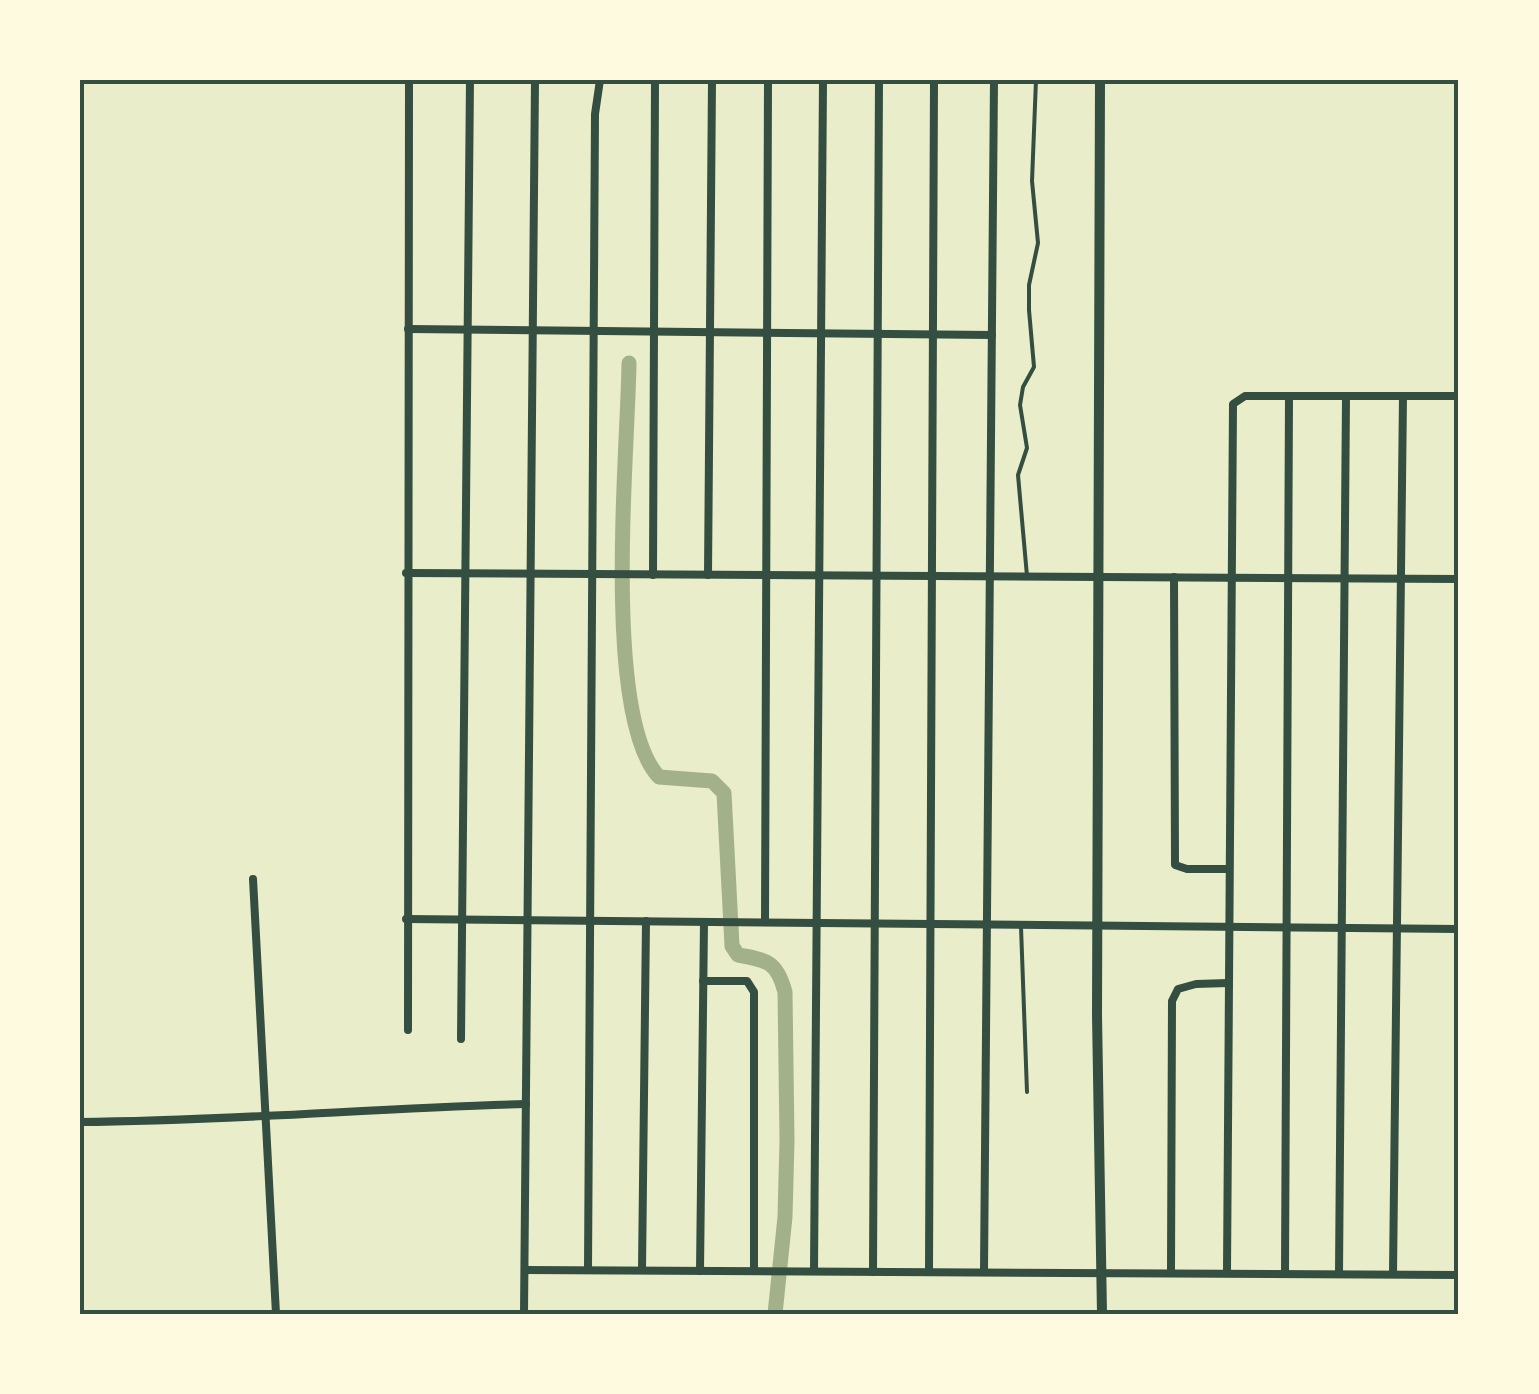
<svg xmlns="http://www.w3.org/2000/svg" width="1539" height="1394" viewBox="0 0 1539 1394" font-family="'Archivo Narrow',sans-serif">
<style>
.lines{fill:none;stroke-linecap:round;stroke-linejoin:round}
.canal{stroke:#a3b18a;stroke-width:15}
.service{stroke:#344e41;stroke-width:4}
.minor{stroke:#344e41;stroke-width:8}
.tertiary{stroke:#344e41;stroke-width:10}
.neatline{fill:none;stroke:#344e41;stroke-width:4}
</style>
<rect width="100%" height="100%" fill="#e9edc9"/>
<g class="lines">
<path class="canal" d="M629,363C628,451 602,716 659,777L712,781L724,793L732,946L738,955C768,960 777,962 785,992L787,1140L785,1217L775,1314"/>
<g class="service">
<path d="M1027,576L1018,475L1027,448L1020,405L1023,387L1034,367L1029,310V285L1038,243L1032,181L1036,80"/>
<path d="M1021,927L1027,1092"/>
</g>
<g class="minor">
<path d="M408,329L992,335"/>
<path d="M406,573L1459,579"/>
<path d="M653,575L655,80"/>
<path d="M708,575L712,80"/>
<path d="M1174,577L1175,865L1187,869H1229"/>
<path d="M253,879L276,1314"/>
<path d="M406,919L1459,929"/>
<path d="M765,922L768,80"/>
<path d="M703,981H747L754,992V1271"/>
<path d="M408,1030L409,80"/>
<path d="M461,1039L470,80"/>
<path d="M80,1122C229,1121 377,1108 526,1104"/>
<path d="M525,1270L1459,1275"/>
<path d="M588,1270L595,114L600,80"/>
<path d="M642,1270L646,921"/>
<path d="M700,1271L704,922"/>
<path d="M814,1271L823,80"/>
<path d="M873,1272L879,80"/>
<path d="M929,1272L934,80"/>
<path d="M984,1272L994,80"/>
<path d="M1171,1273L1172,1001L1178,989L1196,984L1228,983"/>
<path d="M1227,1273L1233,404L1245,396H1459"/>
<path d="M1285,1274L1289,396"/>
<path d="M1339,1274L1346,396"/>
<path d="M1393,1274L1403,396"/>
<path d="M524,1314L535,80"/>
<path d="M1458,1314L1459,1284"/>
</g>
<path class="tertiary" d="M1100,80L1097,1015L1102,1314"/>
</g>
<rect width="1539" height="1394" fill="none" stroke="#fefae0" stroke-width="165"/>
<rect x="82" y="82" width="1374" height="1230" class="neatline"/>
</svg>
